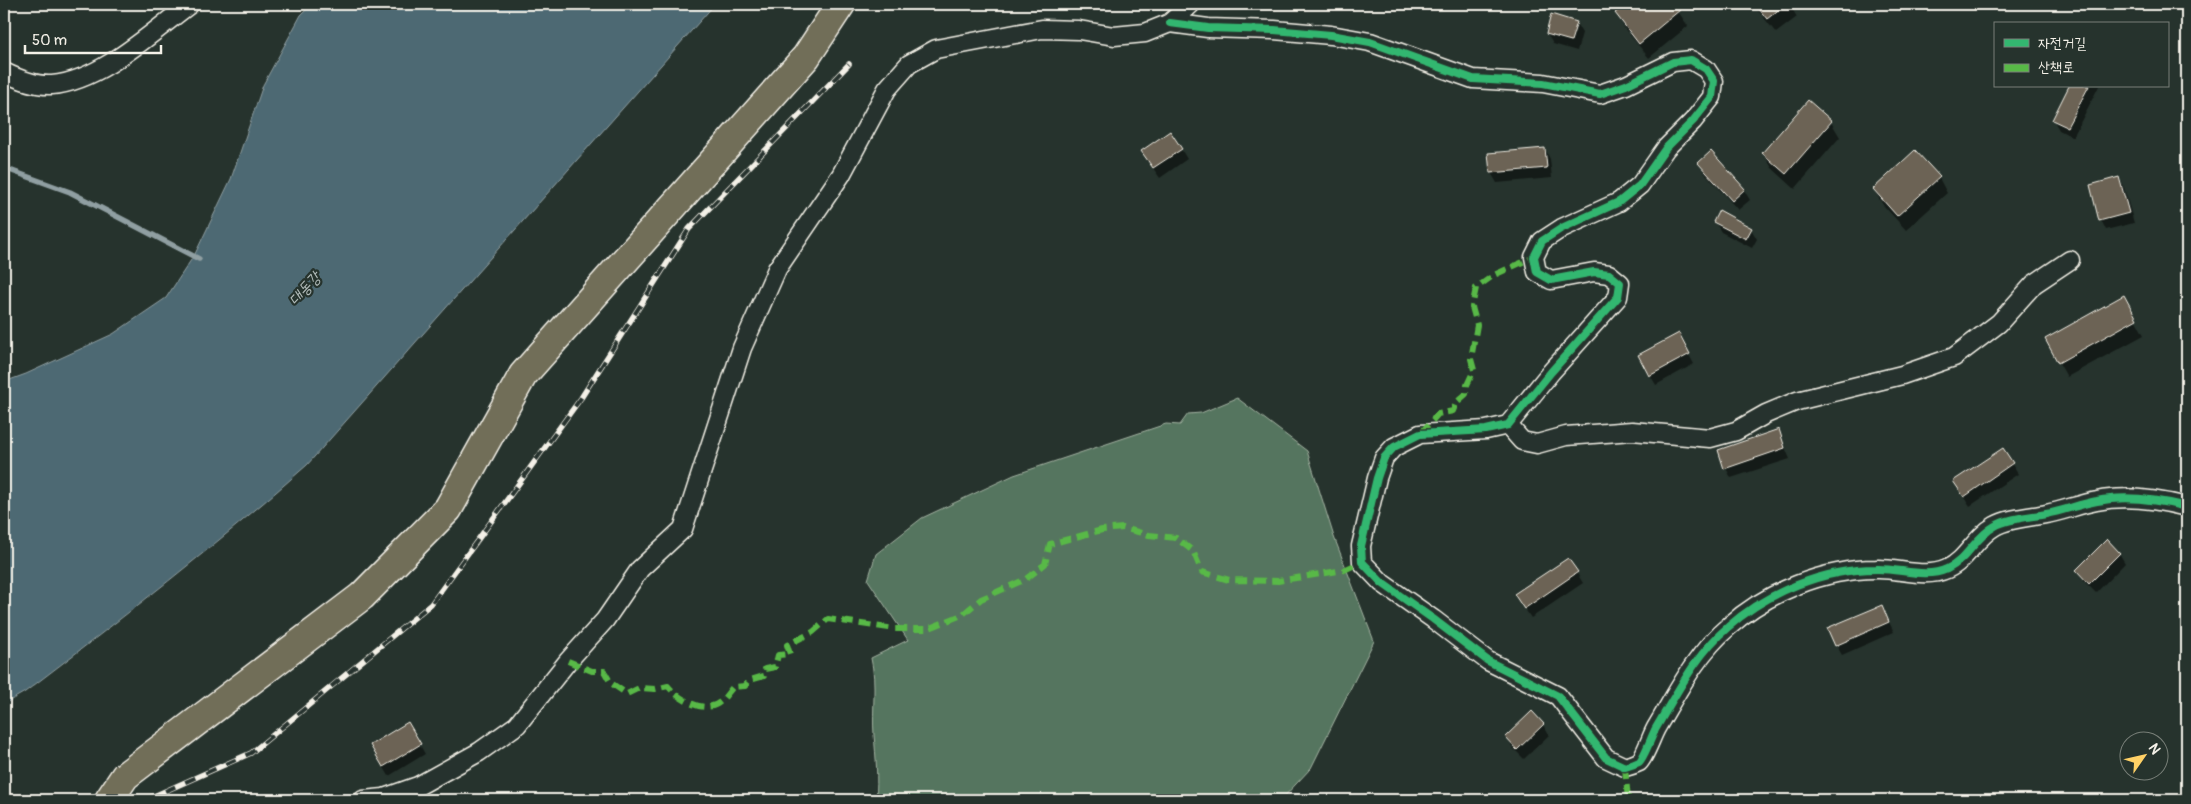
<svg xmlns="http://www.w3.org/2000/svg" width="2191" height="804" viewBox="0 0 2191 804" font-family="Pangolin,'Poor Story',sans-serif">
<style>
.green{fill:#55755e;stroke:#a4b3a3}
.water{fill:#4d6973;stroke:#909fa2}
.shadow{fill:#0007}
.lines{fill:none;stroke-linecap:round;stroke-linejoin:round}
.stream{stroke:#909fa2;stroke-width:5.5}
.building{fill:#6c6354;stroke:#f4f1e8}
.street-casing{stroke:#f4f1e8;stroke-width:21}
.primary-casing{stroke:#f4f1e8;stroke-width:31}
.street{stroke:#26332d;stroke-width:18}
.primary{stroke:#716e59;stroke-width:28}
.rail-casing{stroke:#f4f1e8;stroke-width:5.5}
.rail{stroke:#26332d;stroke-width:4;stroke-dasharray:11;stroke-linecap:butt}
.quiet{stroke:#58b947;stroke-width:6;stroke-dasharray:12 6;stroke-linecap:butt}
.cycleway-casing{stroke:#26332d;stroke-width:11}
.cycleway{stroke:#33b770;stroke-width:8}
.labels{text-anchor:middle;stroke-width:4.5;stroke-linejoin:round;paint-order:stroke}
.water-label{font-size:16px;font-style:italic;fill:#b1bbb9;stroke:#26332d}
</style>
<rect width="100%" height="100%" fill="#26332d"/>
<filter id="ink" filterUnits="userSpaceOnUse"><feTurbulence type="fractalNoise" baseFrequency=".02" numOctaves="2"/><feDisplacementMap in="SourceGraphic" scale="10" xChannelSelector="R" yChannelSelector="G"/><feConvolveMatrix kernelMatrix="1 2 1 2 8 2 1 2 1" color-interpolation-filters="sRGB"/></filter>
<g filter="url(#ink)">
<path class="green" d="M1237,398L1307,451L1334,537L1374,641L1311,768L1281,800H876C878,778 876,757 874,735C872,708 877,685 871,658L908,640L868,580L876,554L922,518L1014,475L1166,424L1180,425L1188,414L1201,413Z"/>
<path class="water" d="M312,4H715L307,465C217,545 121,619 25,692L4,704V382L26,374L113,334L166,298L195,254L231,179L263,85L301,15Z"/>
<g class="shadow">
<path d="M1244,4H1253L1247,8Z"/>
<path d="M1581,4H1591L1583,8Z"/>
<path d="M1628,4H1673L1688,26L1649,58L1625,29L1616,13Z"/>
<path d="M1753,4H1789L1797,17L1776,33Z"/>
<path d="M1576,23L1582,33L1577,51L1553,44L1547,34Z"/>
<path d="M2071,86H2099L2073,137L2059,130L2053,119Z"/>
<path d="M1831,122L1840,137L1795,189L1772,168L1763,153Z"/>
<path d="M1181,149L1187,159L1160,178L1148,161Z"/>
<path d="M1545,149L1550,159L1552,178L1497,183L1491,173Z"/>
<path d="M1711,153L1744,190L1750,200L1738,210L1705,173L1700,163Z"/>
<path d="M1939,178L1947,193L1906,230L1883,205L1874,190Z"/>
<path d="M2119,178L2124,188L2134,223L2106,230L2101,220Z"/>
<path d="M1715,222L1751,229L1757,239L1752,248L1721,232Z"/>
<path d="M2123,297L2144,335L2067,377L2046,340Z"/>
<path d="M1678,335L1694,364L1656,385L1639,356Z"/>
<path d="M1778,431L1790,459L1731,478L1726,468Z"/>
<path d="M2003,450L2018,474L1970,506L1961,492Z"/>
<path d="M2119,553L2125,563L2096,593L2083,580L2077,570Z"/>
<path d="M1568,559L1583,583L1531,618L1522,605Z"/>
<path d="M1881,606L1894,632L1842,655L1836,645Z"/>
<path d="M1532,713L1543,725L1549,735L1524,759L1512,747L1507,737Z"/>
<path d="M408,724L425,754L389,776L371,746Z"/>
</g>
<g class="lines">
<path class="stream" d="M4,168L70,192L199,259"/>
</g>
<g class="building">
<path d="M1626,4H1675L1680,10L1639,44L1615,13Z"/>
<path d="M1755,4H1786L1767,19Z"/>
<path d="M1551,14L1577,22L1571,41L1546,34Z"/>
<path d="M2069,86H2089L2067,127L2052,120Z"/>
<path d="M1808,100L1832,121L1786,174L1762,153Z"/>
<path d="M1170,131L1182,149L1153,168L1141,151Z"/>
<path d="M1545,148L1547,168L1490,173L1488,153Z"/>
<path d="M1915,150L1940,177L1897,216L1873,189Z"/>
<path d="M1711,151L1745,189L1732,201L1698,163Z"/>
<path d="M2119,177L2129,213L2099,221L2090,185Z"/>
<path d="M1719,210L1752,228L1746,239L1713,222Z"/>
<path d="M2124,295L2137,319L2058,363L2045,339Z"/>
<path d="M1679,333L1690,354L1649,376L1638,355Z"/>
<path d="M1779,429L1785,448L1724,469L1718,450Z"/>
<path d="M2003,448L2013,463L1964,497L1953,481Z"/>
<path d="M2107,539L2120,553L2089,584L2076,570Z"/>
<path d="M1568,558L1578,572L1524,609L1514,594Z"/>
<path d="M1882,605L1889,622L1835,646L1827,628Z"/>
<path d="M1532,711L1544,724L1517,750L1505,737Z"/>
<path d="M408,722L421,744L383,767L370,745Z"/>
</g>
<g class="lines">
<defs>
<g id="street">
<path d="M1170,23L1208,28L1274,30L1331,35L1370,42L1473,79L1543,83L1600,94L1626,85L1673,62L1691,60L1706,69L1714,81L1712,97L1693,121L1666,148L1640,185L1619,202L1562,228L1542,241L1534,257L1537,272L1551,280L1594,272L1609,274L1620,283L1618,297L1551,372L1508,425L1486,430L1420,434L1394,447L1384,458L1377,478L1361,546L1362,562L1382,583L1433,619L1488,661L1558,696L1606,758L1625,767C1629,766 1635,764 1639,762C1644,758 1652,735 1656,728C1677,693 1696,654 1728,627C1767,592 1824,569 1876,569C1899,568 1925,579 1947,569C1967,560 1975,537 1995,526C2009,518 2030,517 2046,514C2063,511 2080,504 2097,501C2126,495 2159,500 2187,507"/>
<path d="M4,72C18,79 35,86 52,85C101,81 152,32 190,4"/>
<path d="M1508,425L1522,441L1537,444L1566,436L1632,431L1710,438L1736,431L1766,414L1797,401L1902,375L1954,357L1999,323L2034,284L2070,260"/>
<path d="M363,800L384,798L418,786L479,752L517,725L568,661L605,620L640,569L683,529L742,348L777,269L841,175L887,89L909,64L936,49L1042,29L1079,30L1114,36L1145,33L1170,23L1191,4"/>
</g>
<path id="primary" d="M109,800L125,776L362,596L448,509L523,375L806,57L841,4"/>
</defs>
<use href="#street" class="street-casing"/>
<use href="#primary" class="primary-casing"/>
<use href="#street" class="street"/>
<use href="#primary" class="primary"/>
<defs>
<path id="rail" d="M145,800L251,753L431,604L581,398L689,229L849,64"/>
</defs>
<use href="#rail" class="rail-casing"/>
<use href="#rail" class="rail"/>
<g class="quiet">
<path d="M1420,434L1438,414L1453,411L1456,403L1466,394L1467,385L1474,370L1471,359L1477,325L1472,307L1476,288L1494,275L1534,257"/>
<path d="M568,661L592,671H604L611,683L627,694L639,688L655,689L668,686C678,699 705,715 720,702C725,698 729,691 733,687L745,686L750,680L764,676L765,669L775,667L778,655L790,654L787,645L813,632L828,619L895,629H927L962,615L981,599L1026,579L1045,564L1050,544L1102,530L1123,528L1149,535L1176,538L1193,551L1202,572L1229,580L1278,581L1344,570L1362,562"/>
<path d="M1625,767L1628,800"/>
</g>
<defs>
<path id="cycleway" d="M1170,23L1208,28L1274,30L1331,35L1370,42L1473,79L1543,83L1600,94L1626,85L1673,62L1691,60L1706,69L1714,81L1712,97L1693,121L1666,148L1640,185L1619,202L1562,228L1542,241L1534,257L1537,272L1551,280L1594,272L1609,274L1620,283L1618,297L1551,372L1508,425L1486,430L1420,434L1394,447L1384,458L1377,478L1361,546L1362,562L1382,583L1433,619L1488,661L1558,696L1606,758L1625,767C1629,766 1635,764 1639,762C1644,758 1652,735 1656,728C1677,693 1696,654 1728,627C1767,592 1824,569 1876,569C1899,568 1925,579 1947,569C1967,560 1975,537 1995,526C2009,518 2030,517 2046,514C2063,511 2080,504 2097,501C2126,495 2159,500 2187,507"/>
</defs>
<use href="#cycleway" class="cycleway-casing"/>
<use href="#cycleway" class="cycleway"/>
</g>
</g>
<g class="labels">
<g class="water-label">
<text transform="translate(304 288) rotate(-47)" y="6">대동강</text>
</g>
</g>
<rect width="2191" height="804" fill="none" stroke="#26332d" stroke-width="20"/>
<rect x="10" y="10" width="2171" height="784" fill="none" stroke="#f4f1e8" stroke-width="2" filter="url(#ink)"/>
<rect x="1994" y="22" width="175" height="65" fill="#26332d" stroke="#787f78"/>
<rect x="2004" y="39" width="25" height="8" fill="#33b770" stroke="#787f78"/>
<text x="2038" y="48" font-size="15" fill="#f4f1e8">자전거길</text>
<rect x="2004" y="64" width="25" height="8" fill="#58b947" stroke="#787f78"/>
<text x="2038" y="72" font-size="15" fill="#f4f1e8">산책로</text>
<g transform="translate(2144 756) rotate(56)"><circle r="24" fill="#26332d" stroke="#787f78"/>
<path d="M0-4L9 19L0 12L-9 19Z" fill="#ffd166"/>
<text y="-8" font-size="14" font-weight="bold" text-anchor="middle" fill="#f4f1e8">N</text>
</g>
<path d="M25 45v8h136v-8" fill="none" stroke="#f4f1e8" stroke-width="2.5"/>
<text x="32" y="45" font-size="15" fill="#f4f1e8" stroke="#26332d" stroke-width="4" paint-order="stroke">50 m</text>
</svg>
